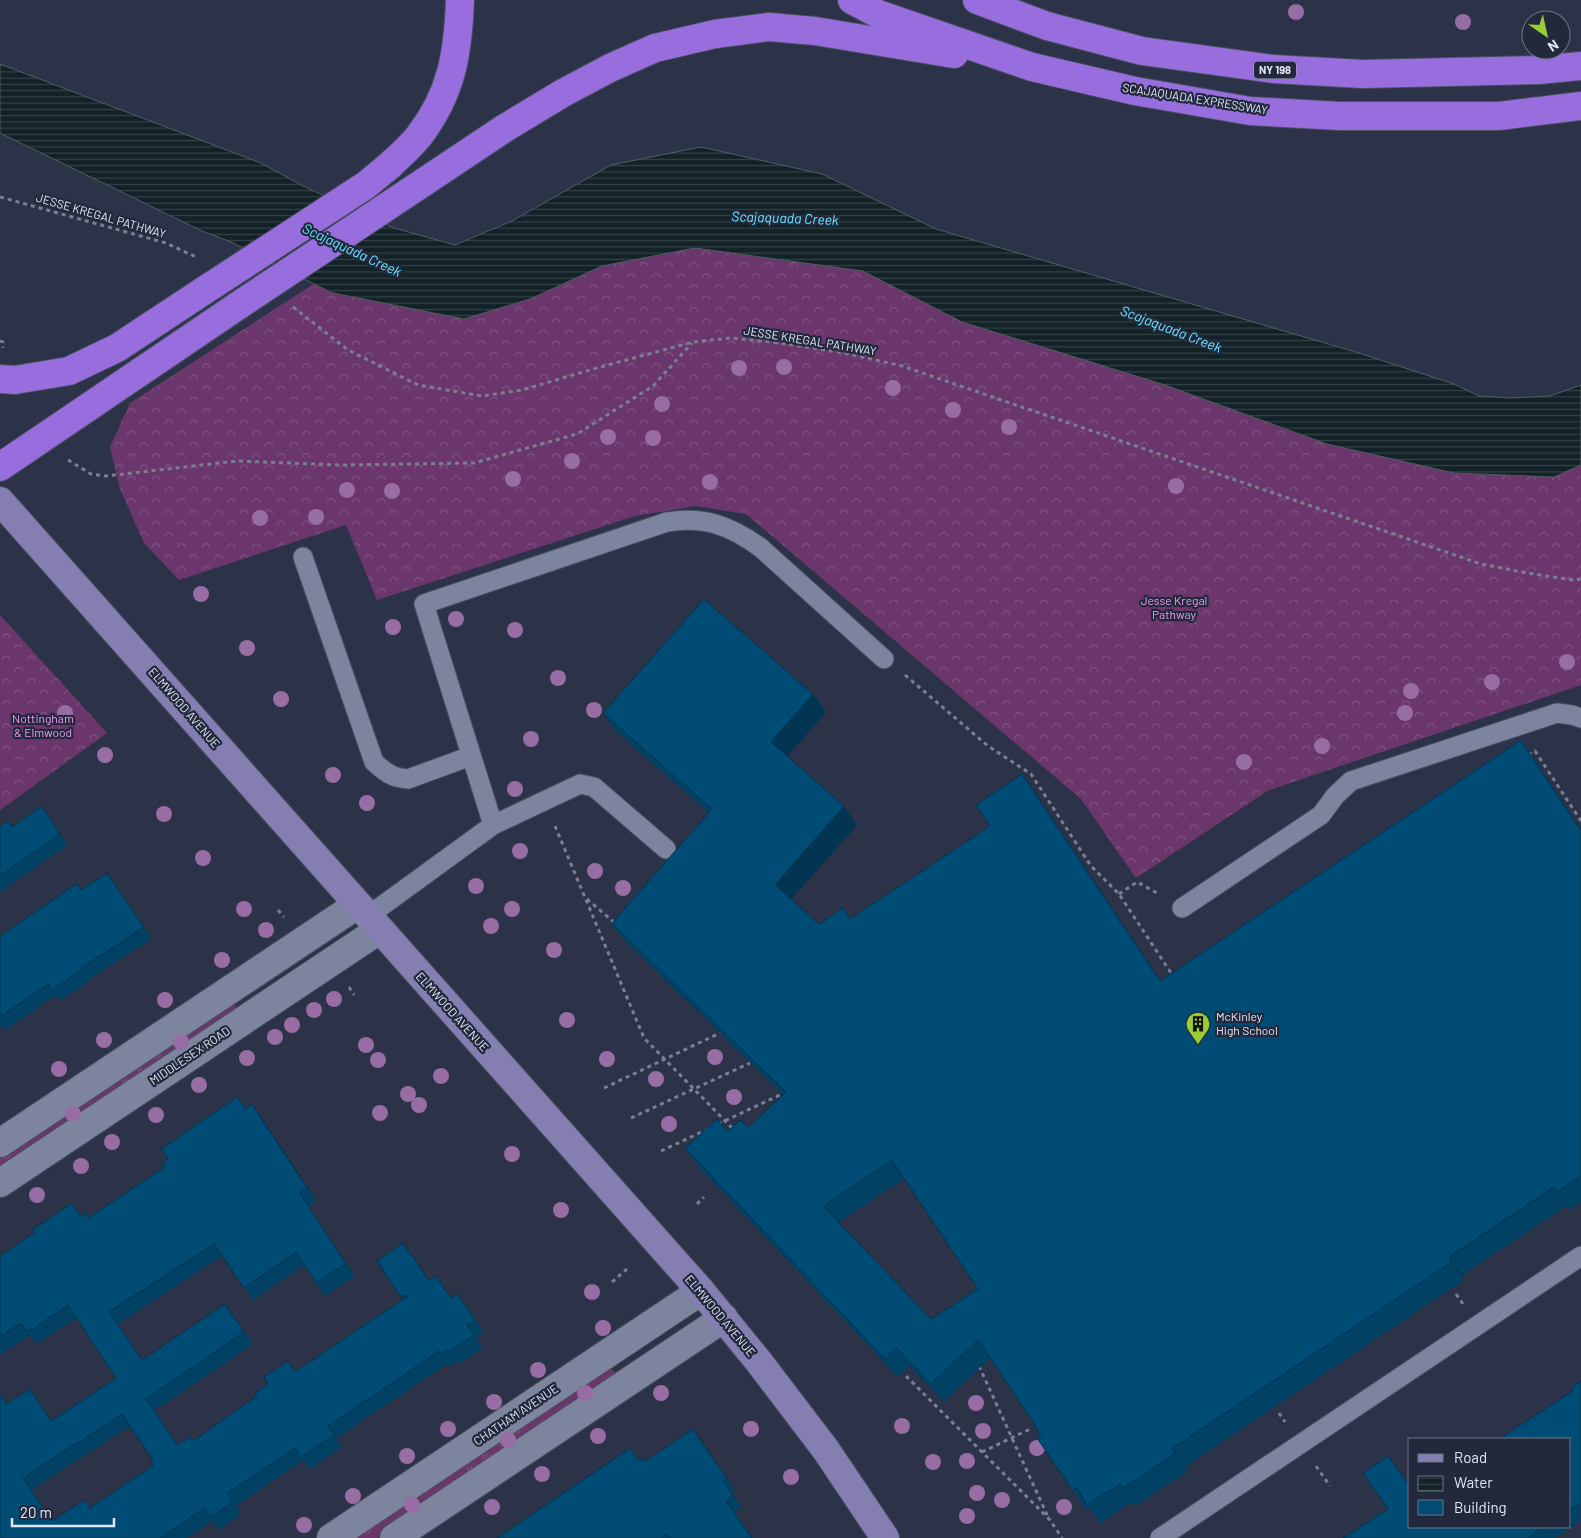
<svg xmlns="http://www.w3.org/2000/svg" width="1581" height="1538" viewBox="0 0 1581 1538" font-family="Barlow,sans-serif">
<style>
.grass{fill:url(#grass-tufts)}
.forest{fill:url(#forest-crowns)}
.water{fill:url(#water-rules);stroke:#505d64}
.lines{fill:none;stroke-linecap:round;stroke-linejoin:round}
.lane-casing{stroke:#494f61;stroke-width:21}
.street-casing{stroke:#494f61;stroke-width:30}
.secondary-casing{stroke:#494f61;stroke-width:30}
.highway-casing{stroke:#494f61;stroke-width:30}
.path{stroke:#7a8092;stroke-width:3;stroke-dasharray:4 4;stroke-linecap:butt}
.lane{stroke:#7c859d;stroke-width:19}
.street{stroke:#7c859d;stroke-width:28}
.secondary{stroke:#847eb1;stroke-width:28}
.highway{stroke:#986edf;stroke-width:28}
.highway-bridge-casing{stroke:#494f61;stroke-width:30;stroke-linecap:butt}
.highway-bridge{stroke:#986edf;stroke-width:28}
.tree{fill:#986da4}
.wall{fill:#014164;fill-rule:evenodd}
.shaded-wall{fill:#013551}
.building{fill:#014c74;stroke:#013551;fill-rule:evenodd}
.labels{text-anchor:middle;stroke-width:4.5;stroke-linejoin:round;paint-order:stroke}
.shield{fill:#22293d;stroke:#a8adbd;stroke-width:1}
.shield-label{font-size:11px;font-weight:bold;fill:#e1e6f4}
.street-label{font-size:12px;fill:#e1e6f4;stroke:#22293d}
.park-label{font-size:12px;fill:#f09cef;stroke:#22293d}
.poi-label{font-size:12px;fill:#e1e6f4;stroke:#22293d;text-anchor:start}
.water-label{font-size:14px;font-style:italic;fill:#67e6ff;stroke:#22293d}
</style>
<defs>
<pattern id="grass-tufts" width="24" height="20" patternUnits="userSpaceOnUse" patternTransform="scale(1.25)"><rect width="24" height="20" fill="#6b366b"/><path d="M3 7l-1-3M5 7V3M7 7l1-3M15 17l-1-3M17 17v-4M19 17l1-3" fill="none" stroke="#805381"/></pattern>
<pattern id="forest-crowns" width="20" height="18" patternUnits="userSpaceOnUse" patternTransform="scale(1.25)"><rect width="20" height="18" fill="#6b366b"/><path d="M2 6a3 3 0 1 1 6 0M12 15a3 3 0 1 1 6 0" fill="none" stroke="#805381"/></pattern>
<pattern id="water-rules" width="6" height="5" patternUnits="userSpaceOnUse" patternTransform="scale(1.25)"><rect width="6" height="5" fill="#122226"/><path d="M0 2.5h6" fill="none" stroke="#344246"/></pattern>
</defs>
<rect width="100%" height="100%" fill="#2c3348"/>
<g class="grass">
<path d="M231,1003L236,1006L237,1011L0,1172V1154Z"/>
<path d="M610,1368C615,1372 617,1374 614,1380L377,1538H351Z"/>
</g>
<g class="forest">
<path d="M695,248L863,271L962,322L1165,385L1327,444L1454,473L1554,477L1581,465V685L1269,790L1136,878L1081,799L746,514L696,506L635,516L377,600L346,525L179,580L144,543L120,489L110,447L130,403L315,283L338,294L464,319L530,299L602,266Z"/>
<path d="M0,615L107,733L0,810Z"/>
</g>
<path class="water" d="M0,64L261,163L305,187L394,228L455,245L512,221L611,165L701,147L822,174L936,229L1359,353L1454,384L1479,396L1511,398L1550,396L1581,385V465L1554,477L1454,473L1327,444L1165,385L962,322L863,271L695,248L602,266L530,299L464,319L338,294L330,292L231,242L202,231L0,133Z"/>
<g class="lines">
<defs>
<g id="lane">
<path d="M303,557L374,762C385,772 392,778 408,779L471,756"/>
<path d="M493,825L424,604L667,522C705,516 731,526 761,548L884,659"/>
<path d="M1182,908L1321,815L1335,796L1351,781L1557,713L1572,715L1581,718"/>
<path d="M368,916L493,825L580,784L594,787L666,849"/>
<path d="M1160,1538L1581,1256"/>
</g>
<g id="street">
<path d="M0,1143L357,905"/>
<path d="M0,1183L379,930"/>
<path d="M331,1538L701,1291"/>
<path d="M394,1538L724,1318"/>
</g>
<path id="secondary" d="M0,501L701,1291L759,1362L826,1450L885,1538"/>
<g id="highway">
<path d="M852,0L878,14L1032,67L1135,91L1250,111L1340,116H1499L1581,106"/>
<path d="M977,0L1047,26L1142,51L1273,69L1363,74L1539,70L1581,66"/>
<path d="M389,166C399,157 410,147 419,136C452,93 458,53 460,0"/>
<path d="M424,182L505,128L563,93L610,68L655,48L715,34L769,27L815,31L954,54"/>
<path d="M0,379L15,380L69,371L117,348L205,290"/>
<path d="M0,467L239,305"/>
</g>
</defs>
<use href="#lane" class="lane-casing"/>
<use href="#street" class="street-casing"/>
<use href="#secondary" class="secondary-casing"/>
<use href="#highway" class="highway-casing"/>
<g class="path">
<path d="M0,197L166,243L196,257"/>
<path d="M293,307L348,350L418,385L482,396L522,390L593,369L693,342L730,338L773,342L844,353L902,366L1481,564L1527,573L1573,580L1581,579"/>
<path d="M0,341L3,342V348"/>
<path d="M68,460L91,474L106,476L237,461L340,465L474,463L577,434L653,386L692,343"/>
<path d="M905,675L988,746L1031,774L1091,866L1119,894L1173,976"/>
<path d="M1528,755L1535,751L1581,821"/>
<path d="M555,826L644,1038L734,1130"/>
<path d="M1119,894L1137,882L1159,894"/>
<path d="M587,899L616,924"/>
<path d="M278,910L284,917"/>
<path d="M349,987L354,995"/>
<path d="M604,1088L720,1033"/>
<path d="M631,1118L750,1063"/>
<path d="M718,1124L782,1094"/>
<path d="M661,1151L706,1130"/>
<path d="M697,1204L704,1197"/>
<path d="M612,1282L627,1269"/>
<path d="M1456,1294L1463,1304"/>
<path d="M979,1366L1048,1517"/>
<path d="M906,1376L1050,1520L1062,1538"/>
<path d="M1279,1413L1285,1422"/>
<path d="M982,1452L1030,1429"/>
<path d="M1316,1466L1330,1486"/>
</g>
<use href="#lane" class="lane"/>
<use href="#street" class="street"/>
<use href="#secondary" class="secondary"/>
<use href="#highway" class="highway"/>
<defs>
<g id="highway-bridge">
<path d="M205,290L366,185L389,166"/>
<path d="M239,305L424,182"/>
</g>
</defs>
<use href="#highway-bridge" class="highway-bridge-casing"/>
<use href="#highway-bridge" class="highway-bridge"/>
</g>
<g class="tree">
<circle cx="1296" cy="12" r="8"/>
<circle cx="1463" cy="22" r="8"/>
<circle cx="784" cy="367" r="8"/>
<circle cx="739" cy="368" r="8"/>
<circle cx="893" cy="388" r="8"/>
<circle cx="662" cy="404" r="8"/>
<circle cx="953" cy="410" r="8"/>
<circle cx="1009" cy="427" r="8"/>
<circle cx="608" cy="437" r="8"/>
<circle cx="653" cy="438" r="8"/>
<circle cx="572" cy="461" r="8"/>
<circle cx="513" cy="479" r="8"/>
<circle cx="710" cy="482" r="8"/>
<circle cx="1176" cy="486" r="8"/>
<circle cx="347" cy="490" r="8"/>
<circle cx="392" cy="491" r="8"/>
<circle cx="316" cy="517" r="8"/>
<circle cx="260" cy="518" r="8"/>
<circle cx="201" cy="594" r="8"/>
<circle cx="456" cy="619" r="8"/>
<circle cx="393" cy="627" r="8"/>
<circle cx="515" cy="630" r="8"/>
<circle cx="247" cy="648" r="8"/>
<circle cx="1567" cy="662" r="8"/>
<circle cx="558" cy="678" r="8"/>
<circle cx="1492" cy="682" r="8"/>
<circle cx="1411" cy="691" r="8"/>
<circle cx="281" cy="699" r="8"/>
<circle cx="594" cy="710" r="8"/>
<circle cx="65" cy="713" r="8"/>
<circle cx="1405" cy="713" r="8"/>
<circle cx="531" cy="739" r="8"/>
<circle cx="1322" cy="746" r="8"/>
<circle cx="105" cy="755" r="8"/>
<circle cx="1244" cy="762" r="8"/>
<circle cx="333" cy="775" r="8"/>
<circle cx="515" cy="789" r="8"/>
<circle cx="367" cy="803" r="8"/>
<circle cx="164" cy="814" r="8"/>
<circle cx="520" cy="851" r="8"/>
<circle cx="203" cy="858" r="8"/>
<circle cx="595" cy="871" r="8"/>
<circle cx="476" cy="886" r="8"/>
<circle cx="623" cy="888" r="8"/>
<circle cx="244" cy="909" r="8"/>
<circle cx="512" cy="909" r="8"/>
<circle cx="491" cy="926" r="8"/>
<circle cx="266" cy="930" r="8"/>
<circle cx="554" cy="950" r="8"/>
<circle cx="222" cy="960" r="8"/>
<circle cx="334" cy="999" r="8"/>
<circle cx="165" cy="1000" r="8"/>
<circle cx="314" cy="1010" r="8"/>
<circle cx="567" cy="1020" r="8"/>
<circle cx="292" cy="1025" r="8"/>
<circle cx="275" cy="1037" r="8"/>
<circle cx="104" cy="1040" r="8"/>
<circle cx="181" cy="1042" r="8"/>
<circle cx="366" cy="1045" r="8"/>
<circle cx="715" cy="1057" r="8"/>
<circle cx="247" cy="1058" r="8"/>
<circle cx="607" cy="1059" r="8"/>
<circle cx="378" cy="1060" r="8"/>
<circle cx="59" cy="1069" r="8"/>
<circle cx="441" cy="1076" r="8"/>
<circle cx="656" cy="1079" r="8"/>
<circle cx="199" cy="1085" r="8"/>
<circle cx="408" cy="1094" r="8"/>
<circle cx="734" cy="1097" r="8"/>
<circle cx="419" cy="1105" r="8"/>
<circle cx="380" cy="1113" r="8"/>
<circle cx="73" cy="1114" r="8"/>
<circle cx="156" cy="1115" r="8"/>
<circle cx="669" cy="1124" r="8"/>
<circle cx="112" cy="1142" r="8"/>
<circle cx="512" cy="1154" r="8"/>
<circle cx="81" cy="1166" r="8"/>
<circle cx="37" cy="1195" r="8"/>
<circle cx="561" cy="1210" r="8"/>
<circle cx="592" cy="1292" r="8"/>
<circle cx="603" cy="1328" r="8"/>
<circle cx="538" cy="1370" r="8"/>
<circle cx="585" cy="1393" r="8"/>
<circle cx="661" cy="1393" r="8"/>
<circle cx="494" cy="1402" r="8"/>
<circle cx="976" cy="1403" r="8"/>
<circle cx="902" cy="1426" r="8"/>
<circle cx="448" cy="1429" r="8"/>
<circle cx="751" cy="1429" r="8"/>
<circle cx="983" cy="1431" r="8"/>
<circle cx="598" cy="1436" r="8"/>
<circle cx="508" cy="1440" r="8"/>
<circle cx="1037" cy="1448" r="8"/>
<circle cx="407" cy="1456" r="8"/>
<circle cx="967" cy="1461" r="8"/>
<circle cx="933" cy="1462" r="8"/>
<circle cx="542" cy="1474" r="8"/>
<circle cx="791" cy="1477" r="8"/>
<circle cx="977" cy="1493" r="8"/>
<circle cx="353" cy="1496" r="8"/>
<circle cx="1002" cy="1500" r="8"/>
<circle cx="412" cy="1505" r="8"/>
<circle cx="492" cy="1507" r="8"/>
<circle cx="1064" cy="1507" r="8"/>
<circle cx="967" cy="1516" r="8"/>
<circle cx="304" cy="1525" r="8"/>
</g>
<g class="wall">
<path d="M826,712L787,756L844,806L857,825L791,899L819,924L851,919L990,826L1022,774L1160,981L1521,740L1581,830V1202L1570,1210L1567,1206L1462,1275L1464,1280L1185,1467L1188,1471L1135,1506L1132,1502L1100,1523L1089,1507L1085,1509L1073,1491L1031,1419L990,1358L944,1402L910,1366L898,1377L698,1166L685,1148L728,1131L749,1127L783,1094L625,941L612,923L709,813L616,731L603,713ZM904,1179L978,1289L931,1319L839,1222Z"/>
<path d="M42,806L68,845L0,892V826L12,827Z"/>
<path d="M107,873L152,939L88,980L89,981L60,1001L56,995L5,1030L0,1024V936L81,890Z"/>
<path d="M252,1104L316,1200L308,1206L355,1276L325,1296L304,1265L253,1300L222,1256L118,1324L142,1360L225,1304L253,1344L154,1411L177,1445L193,1441L403,1299L377,1261L412,1255L429,1281L451,1298L458,1294L484,1332L476,1338L482,1348L459,1364L457,1361L449,1367L447,1364L336,1438L342,1447L310,1469L303,1460L236,1506L241,1514L219,1530L212,1521L187,1538H0L7,1404L30,1389L51,1421L116,1378L76,1318L36,1344L30,1335L0,1355V1256L81,1216L88,1218L165,1167ZM130,1426L153,1460V1466L90,1508L52,1521L31,1490Z"/>
<path d="M1581,1381V1521L1555,1538H1343L1410,1527H1570V1439L1574,1390Z"/>
<path d="M693,1429L735,1490L731,1492L741,1507L734,1512L752,1538H497L638,1460L644,1462Z"/>
</g>
<g class="shaded-wall">
<path d="M813,694L826,712L784,760L771,742Z"/>
<path d="M844,806L857,825L788,903L775,885Z"/>
<path d="M252,1104L261,1117L316,1200L307,1188Z"/>
<path d="M300,1193L308,1206L355,1276L346,1264Z"/>
<path d="M1449,1257L1462,1275L1464,1280L1452,1262Z"/>
</g>
<g class="building">
<path d="M704,599L813,694L771,742L844,806L775,885L819,924L843,908L850,919L990,826L976,805L1022,774L1160,981L1521,740L1581,831V1176L1557,1192L1554,1187L1449,1257L1452,1262L1172,1449L1175,1453L1123,1488L1120,1484L1087,1505L1077,1488L1073,1491L1037,1438L1041,1436L1031,1419L978,1340L931,1384L897,1348L885,1359L685,1148L717,1119L728,1131L740,1120L749,1127L786,1092L612,923L712,809L603,713ZM892,1160L978,1289L931,1319L823,1206Z"/>
<path d="M42,806L60,834L0,876V826L8,821L12,827Z"/>
<path d="M107,873L144,927L80,969L81,970L52,990L49,984L0,1017V936L76,884L81,890Z"/>
<path d="M237,1097L246,1109L252,1104L307,1188L300,1193L346,1264L316,1283L296,1252L244,1288L214,1244L109,1312L142,1360L225,1304L244,1332L144,1400H147L177,1445L190,1437L193,1441L257,1396L255,1393L268,1384L264,1377L288,1361L295,1372L408,1296H400L377,1261L403,1243L429,1281L436,1276L451,1298L458,1294L475,1320L467,1325L474,1335L450,1351L449,1349L441,1354L439,1351L328,1426L334,1435L301,1457L295,1448L227,1493L233,1502L210,1517L204,1508L160,1538H0V1394L7,1404L30,1389L51,1421L116,1378L68,1305L28,1332L21,1323L0,1337V1256L34,1233L32,1230L72,1203L81,1216L85,1213L88,1218L165,1167L162,1163L168,1159L161,1149ZM122,1414L153,1460L151,1462L153,1466L90,1508L84,1500L52,1521L23,1478Z"/>
<path d="M1581,1381V1503L1570,1510V1439H1499L1574,1390L1572,1387Z"/>
<path d="M693,1429L727,1479L723,1481L733,1496L726,1501L752,1538H669L667,1534L661,1538H497L630,1448L638,1460L641,1458L644,1462Z"/>
<path d="M1388,1456L1410,1486V1527H1544L1530,1536V1538H1343L1388,1509L1363,1473Z"/>
</g>
<defs>
<symbol id="building-pin" viewBox="-11 -11 22 30"><path d="M0 17L-7.5 6A9.5 9.5 0 1 1 7.5 6Z" fill="#99cb36" stroke="#22293d"/><path d="M-4-6H4V6H1V3H-1V6H-4ZM-2.5-4.3h1.7v1.8h-1.7ZM.8-4.3h1.7v1.8H.8ZM-2.5-1h1.7V.8h-1.7ZM.8-1h1.7V.8H.8Z" fill="#111"/></symbol>
</defs>
<g fill-rule="evenodd">
<use href="#building-pin" x="1184" y="1010" width="28" height="38"/>
</g>
<g class="labels">
<rect class="shield" x="1254" y="61.5" width="42" height="17" rx="4"/>
<g class="shield-label">
<text x="1275" y="74">NY 198</text>
</g>
<g class="street-label">
<text transform="translate(1195 99) rotate(9)" y="4">SCAJAQUADA EXPRESSWAY</text>
<text transform="translate(101 216) rotate(16)" y="4">JESSE KREGAL PATHWAY</text>
<text transform="translate(810 341) rotate(9)" y="4">JESSE KREGAL PATHWAY</text>
<text transform="translate(184 708) rotate(49)" y="4">ELMWOOD AVENUE</text>
<text transform="translate(452 1012) rotate(48)" y="4">ELMWOOD AVENUE</text>
<text transform="translate(190 1056) rotate(-34)" y="4">MIDDLESEX ROAD</text>
<text transform="translate(720 1316) rotate(50)" y="4">ELMWOOD AVENUE</text>
<text transform="translate(516 1415) rotate(-34)" y="4">CHATHAM AVENUE</text>
</g>
<g class="park-label">
<text x="1174" y="605">Jesse Kregal<tspan x="1174" dy="14">Pathway</tspan></text>
<text x="43" y="723">Nottingham<tspan x="43" dy="14">&amp; Elmwood</tspan></text>
</g>
<g class="poi-label">
<text x="1216" y="1021">McKinley<tspan x="1216" dy="14">High School</tspan></text>
</g>
<g class="water-label">
<text transform="translate(785 218) rotate(2)" y="5">Scajaquada Creek</text>
<text transform="translate(352 250) rotate(25)" y="5">Scajaquada Creek</text>
<text transform="translate(1171 329) rotate(21)" y="5">Scajaquada Creek</text>
</g>
</g>
<rect x="1408" y="1438" width="162" height="90" fill="#22293d" stroke="#6e7586"/>
<rect x="1418" y="1454" width="25" height="8" fill="#847eb1" stroke="#6e7586"/>
<text x="1454" y="1463" font-size="15" fill="#e1e6f4">Road</text>
<rect x="1418" y="1476" width="25" height="15" fill="url(#water-rules)" stroke="#6e7586"/>
<text x="1454" y="1488" font-size="15" fill="#e1e6f4">Water</text>
<rect x="1418" y="1500" width="25" height="15" fill="#014c74" stroke="#6e7586"/>
<text x="1454" y="1513" font-size="15" fill="#e1e6f4">Building</text>
<g transform="translate(1546 35) rotate(146)"><circle r="24" fill="#22293d" stroke="#6e7586"/>
<path d="M0-4L9 19L0 12L-9 19Z" fill="#99cb36"/>
<text y="-8" font-size="14" font-weight="bold" text-anchor="middle" fill="#e1e6f4">N</text>
</g>
<path d="M12 1518v8h102v-8" fill="none" stroke="#e1e6f4" stroke-width="2.5"/>
<text x="20" y="1518" font-size="15" fill="#e1e6f4" stroke="#22293d" stroke-width="4" paint-order="stroke">20 m</text>
</svg>
